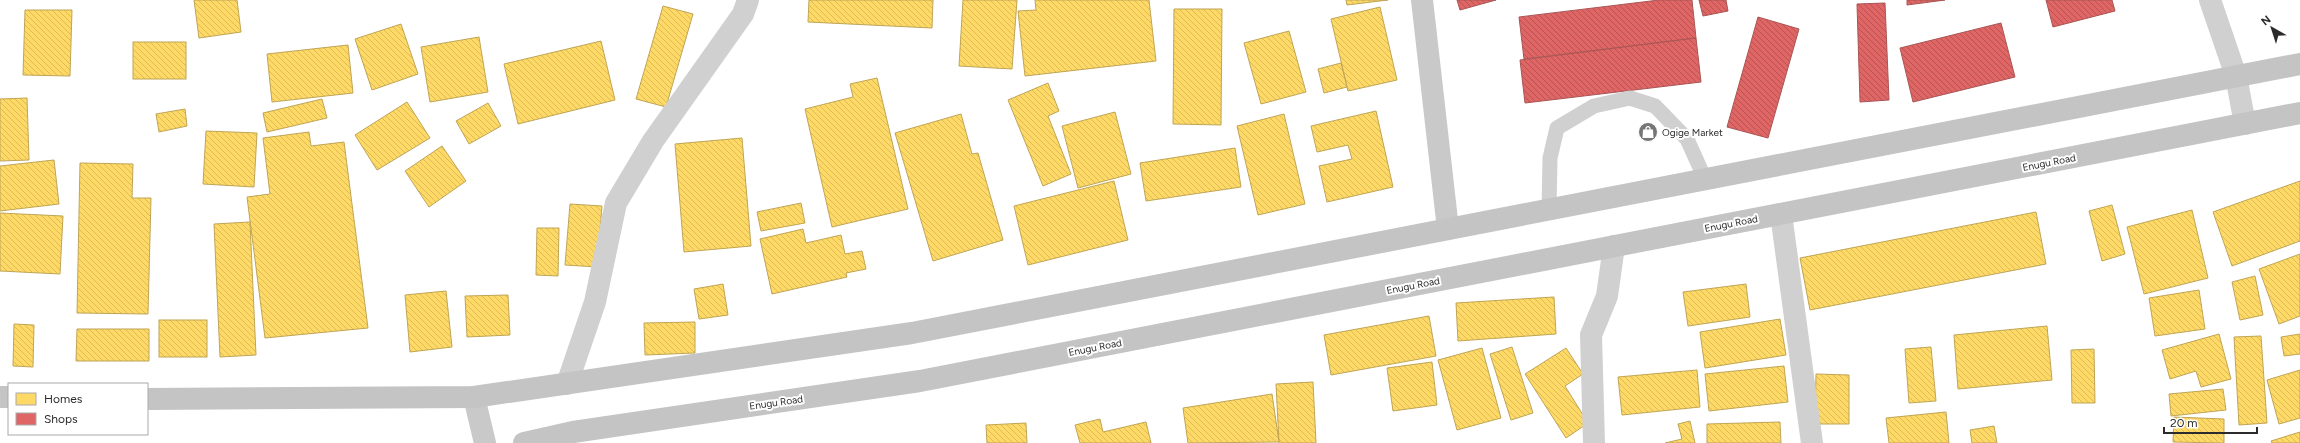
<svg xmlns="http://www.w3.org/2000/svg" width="2300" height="443" viewBox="0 0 2300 443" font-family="Figtree,sans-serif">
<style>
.homes{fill:url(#homes-back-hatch);stroke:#bfa554}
.shops{fill:url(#shops-back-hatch);stroke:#aa5454}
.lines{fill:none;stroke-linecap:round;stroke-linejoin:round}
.lane{stroke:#d0d0d0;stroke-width:15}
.street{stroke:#d0d0d0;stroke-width:22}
.secondary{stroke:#c9c9c9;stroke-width:22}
.primary{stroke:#c4c4c4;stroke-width:22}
.labels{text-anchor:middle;stroke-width:4;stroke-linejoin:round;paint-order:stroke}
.poi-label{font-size:10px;fill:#2b2b2b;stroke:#fff;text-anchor:start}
.street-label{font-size:10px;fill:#2b2b2b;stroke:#fff}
</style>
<defs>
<pattern id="homes-back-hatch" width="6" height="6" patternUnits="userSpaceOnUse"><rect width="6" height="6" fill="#ffd966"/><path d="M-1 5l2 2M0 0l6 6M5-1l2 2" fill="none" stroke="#dbba59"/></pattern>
<pattern id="shops-back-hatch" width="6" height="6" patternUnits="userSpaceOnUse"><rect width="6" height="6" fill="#e06666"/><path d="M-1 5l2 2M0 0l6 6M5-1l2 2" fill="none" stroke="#b65454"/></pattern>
</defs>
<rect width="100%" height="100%" fill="#fff"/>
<g class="homes">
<path d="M194,0H237L241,32L199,38Z"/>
<path d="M809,0H933L932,28L808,22Z"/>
<path d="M963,0H1017L1012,69L959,66Z"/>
<path d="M1035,0H1149L1156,61L1025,76L1018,11L1036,10Z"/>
<path d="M1346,0H1388L1347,5Z"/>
<path d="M663,6L693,14L666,107L636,99Z"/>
<path d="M1380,7L1397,80L1348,91L1331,19Z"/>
<path d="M1174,9H1222L1221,125L1173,124Z"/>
<path d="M25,10H72L70,76L23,75Z"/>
<path d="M401,24L418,74L372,90L355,39Z"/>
<path d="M1289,31L1306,92L1261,104L1244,43Z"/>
<path d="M479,37L488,92L430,102L421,47Z"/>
<path d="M601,41L615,100L518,124L504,64Z"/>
<rect x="133" y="42" width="53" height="37"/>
<path d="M348,45L353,93L272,102L267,54Z"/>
<path d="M1341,63L1347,87L1324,93L1318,69Z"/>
<path d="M877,78L908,209L832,227L805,109L853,97L850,84Z"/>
<path d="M1048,83L1059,111L1048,116L1071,174L1043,186L1008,100Z"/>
<path d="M27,98L29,160L0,161V99Z"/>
<path d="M322,99L327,118L267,132L263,113Z"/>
<path d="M407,102L430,138L377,170L355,135Z"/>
<path d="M488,103L501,126L469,144L456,121Z"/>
<path d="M185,109L187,126L159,132L156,114Z"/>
<path d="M1376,111L1393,187L1327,202L1319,166L1352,159L1348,145L1317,152L1311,126Z"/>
<path d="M1115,112L1131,174L1078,188L1062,126Z"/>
<path d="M961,114L972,154L978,153L1003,240L933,261L895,133Z"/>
<path d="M1284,114L1305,204L1258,215L1237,126Z"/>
<path d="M206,131L257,133L254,187L203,184Z"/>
<path d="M309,132L311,146L344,142L368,328L265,338L247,197L270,194L263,138Z"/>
<path d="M742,138L751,246L684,252L675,144Z"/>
<path d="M442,146L466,181L429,207L405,171Z"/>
<path d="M1235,148L1241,187L1146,201L1140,163Z"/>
<path d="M54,160L59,204L0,211V166Z"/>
<path d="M80,163L133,164L132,198H151L148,314L77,313Z"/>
<path d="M1114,181L1128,240L1028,265L1014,206Z"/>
<path d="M2300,181V241L2232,266L2213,212Z"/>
<path d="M801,203L805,223L761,231L757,212Z"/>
<path d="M570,204L602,206L597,267L565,265Z"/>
<path d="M2112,205L2125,254L2102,261L2089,211Z"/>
<path d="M2192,210L2208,278L2144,294L2127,227Z"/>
<path d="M2036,212L2046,264L1810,310L1800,258Z"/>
<path d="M0,213L63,216L60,274L0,271Z"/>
<path d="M250,222L256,355L220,357L214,224Z"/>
<path d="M537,228H559L558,276L536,275Z"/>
<path d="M803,229L806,243L841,235L845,254L862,251L866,269L846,273L847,277L772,294L760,239Z"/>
<path d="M2300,254V316L2279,324L2259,269Z"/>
<path d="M2255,276L2263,315L2240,320L2232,282Z"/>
<path d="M723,284L728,315L699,319L694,289Z"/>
<path d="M1746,284L1750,317L1688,326L1683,292Z"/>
<path d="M2199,290L2205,329L2155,336L2149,298Z"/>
<path d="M446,291L452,347L410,352L405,295Z"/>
<path d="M508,295L510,335L467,337L465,296Z"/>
<path d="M1554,297L1556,334L1458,341L1456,303Z"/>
<path d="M1429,316L1436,356L1331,375L1324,335Z"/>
<path d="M1780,319L1786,355L1705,368L1700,332Z"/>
<rect x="159" y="320" width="48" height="37"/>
<path d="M695,322V353L645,355L644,323Z"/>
<path d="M14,324L34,325L33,367L13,366Z"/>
<path d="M2047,326L2052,380L1958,389L1954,335Z"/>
<path d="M77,329H149V361H76Z"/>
<path d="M2219,334L2231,379L2201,387L2196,371L2170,379L2162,350Z"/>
<path d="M2300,334V354L2284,356L2281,337Z"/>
<path d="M2261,336L2267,423L2239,425L2234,337Z"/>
<path d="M1512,347L1533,413L1511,420L1490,354Z"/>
<path d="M1931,347L1936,401L1909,403L1905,349Z"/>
<path d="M1482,348L1501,418L1457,430L1438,360Z"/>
<path d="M1566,348L1583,374L1565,386L1588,423L1566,438L1525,374Z"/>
<path d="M2094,349L2095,403H2072L2071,350Z"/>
<path d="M1432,362L1437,405L1393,411L1387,368Z"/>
<path d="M1784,366L1788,402L1709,411L1705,374Z"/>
<path d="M1697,370L1700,407L1622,415L1618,377Z"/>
<path d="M2300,370V418L2279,424L2267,380Z"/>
<path d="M1816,374L1849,375V424H1815Z"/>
<path d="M1313,382L1316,443H1279L1276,384Z"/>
<path d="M2223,389L2226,410L2171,416L2169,394Z"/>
<path d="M1272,394L1279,442L1188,443L1183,408Z"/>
<path d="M1946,412L1949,443H1889L1886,418Z"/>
<path d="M2174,417L2224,419V443L2173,442Z"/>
<path d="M1100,419L1103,432L1146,422L1151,443H1080L1075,425Z"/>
<path d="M1690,421L1695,443H1665L1682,439L1678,424Z"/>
<path d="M1780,422L1781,443H1707V424Z"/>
<path d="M1026,423L1027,443H987L986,425Z"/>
<path d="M1994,426L1997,443H1972L1970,430Z"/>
<path d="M2300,432V443H2272L2271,441Z"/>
</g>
<g class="shops">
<path d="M1457,0H1496L1460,10Z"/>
<path d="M1659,0H1692L1696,38L1524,59L1519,17Z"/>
<path d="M1699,0H1726L1728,11L1703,16Z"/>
<path d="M1907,0H1945L1907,5Z"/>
<path d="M2046,0H2112L2115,11L2053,27Z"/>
<path d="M1885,3L1889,100L1860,102L1857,4Z"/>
<path d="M1758,17L1799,29L1768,138L1727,127Z"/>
<path d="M2001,23L2015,77L1913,102L1900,48Z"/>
<path d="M1696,38L1701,82L1525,103L1520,60Z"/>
</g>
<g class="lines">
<path class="lane" d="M1549,210L1550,158L1557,128L1594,106L1630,98L1655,106L1687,139L1705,179"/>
<g class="street">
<path d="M2210,0L2236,76L2245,124"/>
<path d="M1781,214L1812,443"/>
<path d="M567,384L595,302L616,203L653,141L743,14L748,0"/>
<path d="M1594,443L1591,335L1607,296L1614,246"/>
</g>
<g class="secondary">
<path d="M1422,0L1448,229"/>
<path d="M474,397L485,443"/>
</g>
<g class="primary">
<path d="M0,397H9"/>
<path d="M147,399L474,397L912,333L2300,64"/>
<path d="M524,443L573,432L920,381L2300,113"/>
</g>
</g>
<defs>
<symbol id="shop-disc" viewBox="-11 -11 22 22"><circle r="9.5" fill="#757575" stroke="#fff"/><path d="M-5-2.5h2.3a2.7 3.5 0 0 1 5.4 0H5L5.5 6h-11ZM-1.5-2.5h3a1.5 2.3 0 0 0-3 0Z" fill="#fff"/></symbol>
</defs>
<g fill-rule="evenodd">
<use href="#shop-disc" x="1637" y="121" width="22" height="22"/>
</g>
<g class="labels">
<g class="poi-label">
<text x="1662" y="136">Ogige Market</text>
</g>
<g class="street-label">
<text transform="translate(2049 162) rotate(-11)" y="4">Enugu Road</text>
<text transform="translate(1731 223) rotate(-11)" y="4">Enugu Road</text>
<text transform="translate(1413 285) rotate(-11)" y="4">Enugu Road</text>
<text transform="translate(1095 347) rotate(-11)" y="4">Enugu Road</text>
<text transform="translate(776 402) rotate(-8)" y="4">Enugu Road</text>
</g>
</g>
<rect x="8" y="383" width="140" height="52" fill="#ffffff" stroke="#aaaaaa"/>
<rect x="16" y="393" width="20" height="12" fill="#ffd966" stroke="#aaaaaa"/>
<text x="44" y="403" font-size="12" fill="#2b2b2b">Homes</text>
<rect x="16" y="413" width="20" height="12" fill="#e06666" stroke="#aaaaaa"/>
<text x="44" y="423" font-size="12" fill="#2b2b2b">Shops</text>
<g transform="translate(2272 28) rotate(321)" stroke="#ffffff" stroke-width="3" paint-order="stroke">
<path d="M0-3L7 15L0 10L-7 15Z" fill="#2b2b2b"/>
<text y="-6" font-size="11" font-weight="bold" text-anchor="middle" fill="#2b2b2b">N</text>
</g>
<path d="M2164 427v6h93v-6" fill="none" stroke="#2b2b2b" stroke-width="2"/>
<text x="2170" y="427" font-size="12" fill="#2b2b2b" stroke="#ffffff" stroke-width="3" paint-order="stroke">20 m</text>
</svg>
